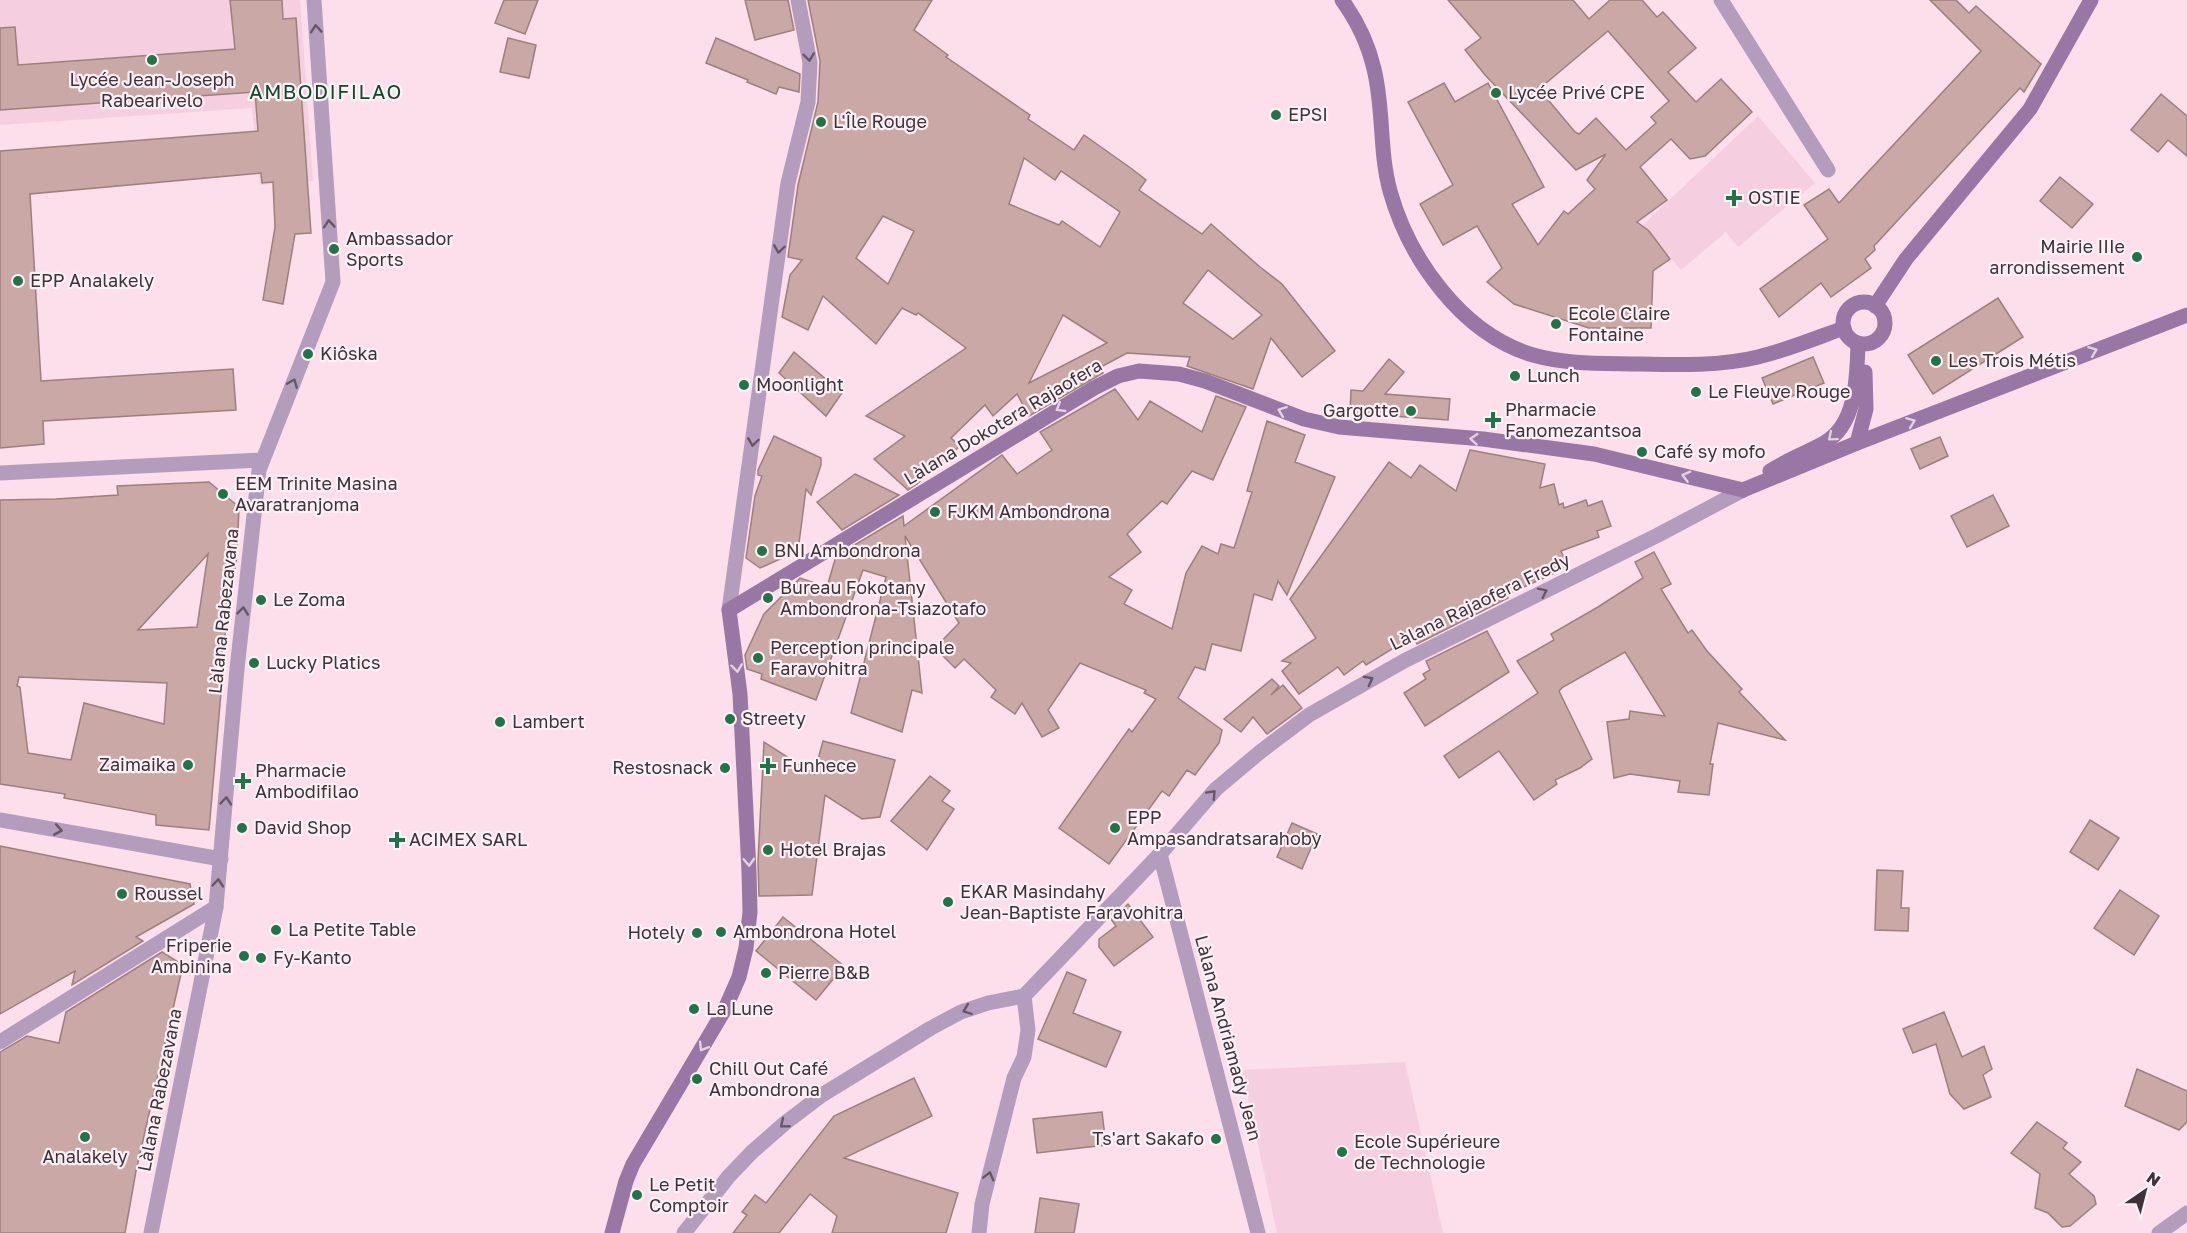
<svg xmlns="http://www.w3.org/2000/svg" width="2187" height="1233" viewBox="0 0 2187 1233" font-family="'Golos Text',sans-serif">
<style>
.built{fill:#f5cfe0}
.building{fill:#c9a8a6;stroke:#9e7f7d;stroke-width:1.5;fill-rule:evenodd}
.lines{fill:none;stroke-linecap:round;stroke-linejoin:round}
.street{stroke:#b39cbc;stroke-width:15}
.secondary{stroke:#9877a5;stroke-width:15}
.oneway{stroke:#675766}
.oneway2{stroke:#e4d2e2}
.poi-dot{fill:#1f7548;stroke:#fef1f6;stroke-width:2}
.labels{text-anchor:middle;stroke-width:4.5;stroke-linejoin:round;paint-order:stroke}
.poi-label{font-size:18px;fill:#3e3238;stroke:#fef1f6;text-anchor:start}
.street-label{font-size:18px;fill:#3e3238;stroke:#fef1f6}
.neighbourhood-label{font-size:20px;letter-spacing:1.5px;fill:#0c492a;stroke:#fef1f6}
</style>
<rect width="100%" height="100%" fill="#fddeeb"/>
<g class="built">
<path d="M0,0H300L313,181L260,185L252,108L0,125Z"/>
<path d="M1758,116L1815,183L1738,247L1726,232L1681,270L1643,225Z"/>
<path d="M1405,1062L1443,1233H1277L1242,1070Z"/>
</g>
<g class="building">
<path d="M230,0H282L283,19L296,18L311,233L295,234L283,304L263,300L275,227L273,182L262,183L261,173L30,194L41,381L233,369L236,410L43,421L44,444L0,448V151L258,131L255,92L0,110V28L15,27L18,65L235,49Z"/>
<path d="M504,0H538L525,34L495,23Z"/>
<path d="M745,0H788L794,30L755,40Z"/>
<path d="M808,0H932L914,30L948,55L946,57L1030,115L1028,119L1074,150L1084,135L1132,169L1146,180L1139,190L1202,234L1211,224L1260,267L1282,284L1335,351L1302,377L1271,338L1253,389L1187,366L1190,357L1127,353L1099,368L1103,373L1029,416L1017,394L993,416L985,405L951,438L960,446L917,484L908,490L874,459L905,436L866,416L966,348L918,313L916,315L902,308L876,344L823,296L808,330L782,317L790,275L802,260L788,257L798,185L818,102L820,61ZM1024,158L1055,180L1061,171L1120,212L1100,247L1062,221L1059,225L1009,204ZM883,216L914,231L888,284L856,258ZM1208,270L1262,315L1233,339L1183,303ZM1063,315L1107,343L1029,383Z"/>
<path d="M1448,0H1573L1589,19L1610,0H1642L1657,17L1663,12L1696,48L1668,72L1696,102L1721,79L1752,112L1705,156L1690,159L1671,139L1640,167L1667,200L1637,222L1649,231L1670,259L1653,271L1651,328H1589L1514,304L1487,282L1502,268L1477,226L1443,245L1420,204L1453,185L1408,102L1444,83L1455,102L1488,83L1544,187L1512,204L1538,245L1564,211L1568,214L1595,189L1587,180L1606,154L1576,170L1485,75L1465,50L1481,38ZM1608,31L1669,101L1651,117L1656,123L1626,150L1596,118L1579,134L1575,132L1539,89Z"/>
<path d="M1930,0H1956L1969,13L1976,6L2041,64L2024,92L2020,88L1874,246L1875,250L1865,259L1871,268L1831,297L1821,283L1779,317L1760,289L1828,239L1804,205L1829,189L1839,203L1981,51Z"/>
<path d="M508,38L536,45L529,78L500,72Z"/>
<path d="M716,38L800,74L799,92L779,87L776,94L747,82L748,80L706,63Z"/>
<path d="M2161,94L2187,116V156L2168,140L2158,152L2131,130Z"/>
<path d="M2060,177L2093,204L2072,228L2040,201Z"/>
<path d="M1998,298L2023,337L1933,394L1908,355Z"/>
<path d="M794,352L842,393L826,416L779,373Z"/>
<path d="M1813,357L1824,383L1773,404L1762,378Z"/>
<path d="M1389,359L1404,372L1385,394L1450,399L1448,420L1350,413L1351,390L1363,391Z"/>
<path d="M1115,389L1138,420L1150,401L1202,432L1216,396L1246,407L1213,480L1192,471L1167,504L1162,501L1127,534L1141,552L1109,577L1132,590L1124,604L1172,629L1186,573L1202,546L1218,554L1221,544L1234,548L1252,492L1247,491L1267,421L1305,435L1295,462L1335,477L1287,595L1278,581L1272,600L1254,594L1241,651L1212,644L1205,670L1195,667L1178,698L1222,730L1219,743L1195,775L1187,770L1169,796L1162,791L1109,864L1059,828L1129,729L1132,732L1156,699L1144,693L1146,690L1080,663L1048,710L1059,728L1042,737L1022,703L1015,714L991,697L996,690L964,659L955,668L935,648L959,623L905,536L922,693L912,690L902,732L851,713L886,577L863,570L816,700L761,679L762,674L747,669L745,655L764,614L800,578L827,587L836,556L903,516L904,526L1002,455L1017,474L1052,450L1040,432Z"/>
<path d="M774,436L821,458V465L811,495L806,489L798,551L760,568L746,558L755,496L762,476L758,475V470Z"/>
<path d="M1940,437L1948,456L1920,469L1911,449Z"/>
<path d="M1470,450L1545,464L1540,488L1554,484L1559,505L1563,503L1564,508L1586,500L1588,506L1602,501L1611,526L1597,531L1599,537L1561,551L1568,567L1506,595L1508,598L1417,644L1413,636L1366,665L1363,661L1344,675L1338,667L1299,694L1282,671L1291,663L1282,661L1316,638L1290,599L1389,462L1411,478L1420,465L1456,491Z"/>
<path d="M855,474L899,495L842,530L817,502Z"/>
<path d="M209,482L239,507L237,556L222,654V681L209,830L156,825V815L64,798L65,794L0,784V500L56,499L118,495L117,486ZM208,554L197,627L138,630ZM19,677L167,683L164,724L84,703L71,760L28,753L20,687L17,686Z"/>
<path d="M1993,495L2009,526L1967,547L1951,516Z"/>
<path d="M1654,552L1671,584L1661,589L1688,633L1692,630L1707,651L1742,689L1739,692L1785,740L1718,723L1710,764H1713L1709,795L1678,792L1680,781L1630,774L1614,778L1607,722L1629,719L1630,711L1665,716L1625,652L1563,687L1559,691L1592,759L1580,768L1555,780L1557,784L1534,800L1499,751L1459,778L1444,756L1538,693L1517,661L1554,640L1551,634L1598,607L1643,578L1635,562Z"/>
<path d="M1487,631L1509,672L1425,726L1404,693L1426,679L1423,674L1430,670L1426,661Z"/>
<path d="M1272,679L1279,686L1271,695L1283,685L1302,708L1267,734L1253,717L1241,732L1224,719Z"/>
<path d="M823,741L895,760L880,817L862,819L825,795L812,895L759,896L758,861L764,742L814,774Z"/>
<path d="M930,776L950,791L942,801L954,809L927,850L891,821Z"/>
<path d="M2090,820L2119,838L2098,870L2070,852Z"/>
<path d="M1292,823L1317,834L1302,869L1277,857Z"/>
<path d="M0,846L190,884L194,904L136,937L143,941L72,985L75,971L0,1014Z"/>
<path d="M1877,870L1903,871L1901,908H1909L1908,931L1875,930Z"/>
<path d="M2120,890L2159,916L2134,955L2094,928Z"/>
<path d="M1128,904L1153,937L1114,966L1099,947V939L1116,926L1111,919Z"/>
<path d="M783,917L844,966L816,1000L756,951Z"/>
<path d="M162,952L183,965L136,1171L125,1233H0V1052L27,1036L59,1043L66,1012Z"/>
<path d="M1067,972L1086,980L1073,1013L1121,1032L1106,1067L1038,1039Z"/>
<path d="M1944,1012L1962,1057L1984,1046L1992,1069L1983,1075L1991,1097L1964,1109L1950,1094L1936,1044L1913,1053L1903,1029Z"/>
<path d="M2137,1069L2187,1091V1122L2179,1130L2125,1106Z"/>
<path d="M914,1078L932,1116L844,1158L958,1193L946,1233H832L837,1216L810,1194L779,1233H733L747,1215L742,1212L755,1195L766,1203L834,1116Z"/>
<path d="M1102,1112L1106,1145L1037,1153L1033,1119Z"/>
<path d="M2037,1122L2067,1143L2063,1148L2081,1162L2069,1174L2094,1196L2096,1204L2070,1226L2062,1227L2048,1213L2035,1208L2040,1174L2011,1153Z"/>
<path d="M1040,1198L1079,1204L1074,1233H1035Z"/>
</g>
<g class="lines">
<g class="street">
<path d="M1721,0L1828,170"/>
<path d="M0,473L262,460"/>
<path d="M729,610L788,183L808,102L810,63L798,0"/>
<path d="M0,820L221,859"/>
<path d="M1160,854L1258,1233"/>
<path d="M0,1042L216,907"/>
<path d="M151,1233L216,907L237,669L259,470L333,282L314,0"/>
<path d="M684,1233L729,1176L752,1152L785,1123L822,1095L931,1028L961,1012L988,1003L1024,996L1160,854L1216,789L1260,752L1309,715L1404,661L1658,535L1743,490"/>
<path d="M979,1233L982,1204L1014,1078L1024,1057L1028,1030L1024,996"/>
<path d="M2159,1233L2187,1213"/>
</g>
<g class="secondary">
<path d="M1342,0C1358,22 1368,43 1374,69C1384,109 1379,151 1390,191C1409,259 1462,334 1533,355C1568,365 1605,363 1641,364C1679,365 1721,366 1758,357C1787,350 1816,338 1844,328"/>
<circle cx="1864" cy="323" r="21"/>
<path d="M1875,306L1906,259L2030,109L2091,0"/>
<path d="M1857,443L1866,409L1865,372"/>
<path d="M1770,471C1787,460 1806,453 1824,443C1857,425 1857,376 1858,343"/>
<path d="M1743,490L1857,443L2187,315"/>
<path d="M612,1233L626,1181L633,1164L725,1009L739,977L746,948L750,912L749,871L740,694L729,610L1094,388L1118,376L1139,371L1179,374L1205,381L1304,419L1339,427L1483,439L1594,454L1743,490"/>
</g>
</g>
<defs><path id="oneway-chevron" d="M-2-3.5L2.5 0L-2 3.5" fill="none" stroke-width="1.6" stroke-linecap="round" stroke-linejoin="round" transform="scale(1.5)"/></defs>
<g class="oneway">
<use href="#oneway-chevron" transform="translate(316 29) rotate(-94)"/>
<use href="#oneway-chevron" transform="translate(809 57) rotate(83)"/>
<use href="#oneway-chevron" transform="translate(329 224) rotate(-94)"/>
<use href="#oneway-chevron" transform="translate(779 249) rotate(98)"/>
<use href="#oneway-chevron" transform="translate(293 383) rotate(-68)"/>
<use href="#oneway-chevron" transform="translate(753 442) rotate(98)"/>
<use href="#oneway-chevron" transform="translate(1543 592) rotate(-26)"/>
<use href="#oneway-chevron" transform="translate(243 611) rotate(-84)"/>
<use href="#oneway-chevron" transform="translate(1369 680) rotate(-28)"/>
<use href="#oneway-chevron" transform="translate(1212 794) rotate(-47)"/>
<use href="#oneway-chevron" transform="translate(226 801) rotate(-85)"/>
<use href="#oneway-chevron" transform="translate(58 830) rotate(10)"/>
<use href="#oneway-chevron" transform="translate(218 883) rotate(-85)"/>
<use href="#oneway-chevron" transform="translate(967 1010) rotate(159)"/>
<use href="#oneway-chevron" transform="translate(784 1124) rotate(141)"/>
<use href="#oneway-chevron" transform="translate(989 1176) rotate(-76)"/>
</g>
<g class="oneway2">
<use href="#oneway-chevron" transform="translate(2093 351) rotate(-21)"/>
<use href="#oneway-chevron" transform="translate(1060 408) rotate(149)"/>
<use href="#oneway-chevron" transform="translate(1282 411) rotate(-159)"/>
<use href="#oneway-chevron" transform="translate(1911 422) rotate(-21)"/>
<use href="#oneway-chevron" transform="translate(1832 437) rotate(140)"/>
<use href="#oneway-chevron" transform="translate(1474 439) rotate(-175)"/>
<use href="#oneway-chevron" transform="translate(1686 476) rotate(-166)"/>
<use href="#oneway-chevron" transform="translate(737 668) rotate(83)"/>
<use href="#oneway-chevron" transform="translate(749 862) rotate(87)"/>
<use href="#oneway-chevron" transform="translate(703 1047) rotate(121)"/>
</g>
<g class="poi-dot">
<circle cx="152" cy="60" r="6"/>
<circle cx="1496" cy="93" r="6"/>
<circle cx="1276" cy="115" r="6"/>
<circle cx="821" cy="122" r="6"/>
<path d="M1731 189h6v6h6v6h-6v6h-6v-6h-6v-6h6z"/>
<circle cx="334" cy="249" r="6"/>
<circle cx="2137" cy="257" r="6"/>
<circle cx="18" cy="281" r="6"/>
<circle cx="1556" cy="324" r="6"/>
<circle cx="308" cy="354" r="6"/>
<circle cx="1936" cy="361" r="6"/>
<circle cx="1515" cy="376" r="6"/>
<circle cx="744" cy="385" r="6"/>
<circle cx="1696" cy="392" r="6"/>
<circle cx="1411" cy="411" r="6"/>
<path d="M1490 411h6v6h6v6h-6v6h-6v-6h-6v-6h6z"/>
<circle cx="1642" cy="452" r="6"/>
<circle cx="223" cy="494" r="6"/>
<circle cx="935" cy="512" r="6"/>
<circle cx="762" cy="551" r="6"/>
<circle cx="768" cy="598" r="6"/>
<circle cx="261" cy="600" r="6"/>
<circle cx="758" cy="658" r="6"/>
<circle cx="254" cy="663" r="6"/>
<circle cx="730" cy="719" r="6"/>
<circle cx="500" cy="722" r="6"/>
<circle cx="188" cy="765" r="6"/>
<path d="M765 757h6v6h6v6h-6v6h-6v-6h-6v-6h6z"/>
<circle cx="725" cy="768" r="6"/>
<path d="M240 772h6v6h6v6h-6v6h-6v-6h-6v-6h6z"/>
<circle cx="242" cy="828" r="6"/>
<circle cx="1115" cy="828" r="6"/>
<path d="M394 831h6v6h6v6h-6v6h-6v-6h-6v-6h6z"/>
<circle cx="768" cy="850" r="6"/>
<circle cx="122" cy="894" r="6"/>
<circle cx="948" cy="902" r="6"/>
<circle cx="276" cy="930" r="6"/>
<circle cx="721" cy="932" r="6"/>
<circle cx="697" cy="933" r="6"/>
<circle cx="244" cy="956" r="6"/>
<circle cx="261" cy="958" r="6"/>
<circle cx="766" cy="973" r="6"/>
<circle cx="694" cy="1009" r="6"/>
<circle cx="697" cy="1079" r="6"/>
<circle cx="85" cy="1137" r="6"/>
<circle cx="1216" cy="1139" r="6"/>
<circle cx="1342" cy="1152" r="6"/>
<circle cx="637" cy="1195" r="6"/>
</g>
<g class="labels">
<g class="poi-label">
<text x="152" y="86" text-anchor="middle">Lycée Jean-Joseph<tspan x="152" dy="21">Rabearivelo</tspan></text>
<text x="1508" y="99">Lycée Privé CPE</text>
<text x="1288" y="121">EPSI</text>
<text x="833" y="128">L'Île Rouge</text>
<text x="1748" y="204">OSTIE</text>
<text x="346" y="245">Ambassador<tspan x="346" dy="21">Sports</tspan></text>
<text x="2125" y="253" text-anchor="end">Mairie IIIe<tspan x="2125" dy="21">arrondissement</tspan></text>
<text x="30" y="287">EPP Analakely</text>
<text x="1568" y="320">Ecole Claire<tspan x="1568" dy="21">Fontaine</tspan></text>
<text x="320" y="360">Kiôska</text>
<text x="1948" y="367">Les Trois Métis</text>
<text x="1527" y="382">Lunch</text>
<text x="756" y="391">Moonlight</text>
<text x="1708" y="398">Le Fleuve Rouge</text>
<text x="1505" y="416">Pharmacie<tspan x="1505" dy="21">Fanomezantsoa</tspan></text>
<text x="1399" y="417" text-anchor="end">Gargotte</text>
<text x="1654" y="458">Café sy mofo</text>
<text x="235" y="490">EEM Trinite Masina<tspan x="235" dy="21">Avaratranjoma</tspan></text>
<text x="947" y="518">FJKM Ambondrona</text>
<text x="774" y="557">BNI Ambondrona</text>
<text x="780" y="594">Bureau Fokotany<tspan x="780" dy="21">Ambondrona-Tsiazotafo</tspan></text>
<text x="273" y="606">Le Zoma</text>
<text x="770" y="654">Perception principale<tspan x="770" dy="21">Faravohitra</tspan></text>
<text x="266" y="669">Lucky Platics</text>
<text x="742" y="725">Streety</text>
<text x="512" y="728">Lambert</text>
<text x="176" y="771" text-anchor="end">Zaimaika</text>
<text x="782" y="772">Funhece</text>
<text x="713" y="774" text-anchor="end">Restosnack</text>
<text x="255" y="777">Pharmacie<tspan x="255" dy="21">Ambodifilao</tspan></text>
<text x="1127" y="824">EPP<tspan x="1127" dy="21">Ampasandratsarahoby</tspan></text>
<text x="254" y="834">David Shop</text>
<text x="409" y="846">ACIMEX SARL</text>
<text x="780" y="856">Hotel Brajas</text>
<text x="960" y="898">EKAR Masindahy<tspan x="960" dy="21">Jean-Baptiste Faravohitra</tspan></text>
<text x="134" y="900">Roussel</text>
<text x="288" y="936">La Petite Table</text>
<text x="733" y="938">Ambondrona Hotel</text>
<text x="685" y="939" text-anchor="end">Hotely</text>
<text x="232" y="952" text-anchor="end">Friperie<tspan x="232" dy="21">Ambinina</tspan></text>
<text x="273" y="964">Fy-Kanto</text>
<text x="778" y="979">Pierre B&amp;B</text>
<text x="706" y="1015">La Lune</text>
<text x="709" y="1075">Chill Out Café<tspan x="709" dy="21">Ambondrona</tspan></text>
<text x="1204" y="1145" text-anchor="end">Ts'art Sakafo</text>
<text x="1354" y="1148">Ecole Supérieure<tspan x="1354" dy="21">de Technologie</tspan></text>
<text x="85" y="1163" text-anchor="middle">Analakely</text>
<text x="649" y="1191">Le Petit<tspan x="649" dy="21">Comptoir</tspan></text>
</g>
<g class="street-label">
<text transform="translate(1003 422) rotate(-31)" y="6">Làlana Dokotera Rajaofera</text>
<text transform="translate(1480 602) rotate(-26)" y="6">Làlana Rajaofera Fredy</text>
<text transform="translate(224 611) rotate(-84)" y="6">Làlana Rabezavana</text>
<text transform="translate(1228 1038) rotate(75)" y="6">Làlana Andriamady Jean</text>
<text transform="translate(160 1090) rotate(-79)" y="6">Làlana Rabezavana</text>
</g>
<g class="neighbourhood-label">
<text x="326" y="99">AMBODIFILAO</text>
</g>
</g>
<g transform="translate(2145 1191) rotate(35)" stroke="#fef1f6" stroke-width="4.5" paint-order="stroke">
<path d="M0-4.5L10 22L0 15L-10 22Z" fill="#3e3238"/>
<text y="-9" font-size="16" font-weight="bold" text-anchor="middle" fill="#3e3238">N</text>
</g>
</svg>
